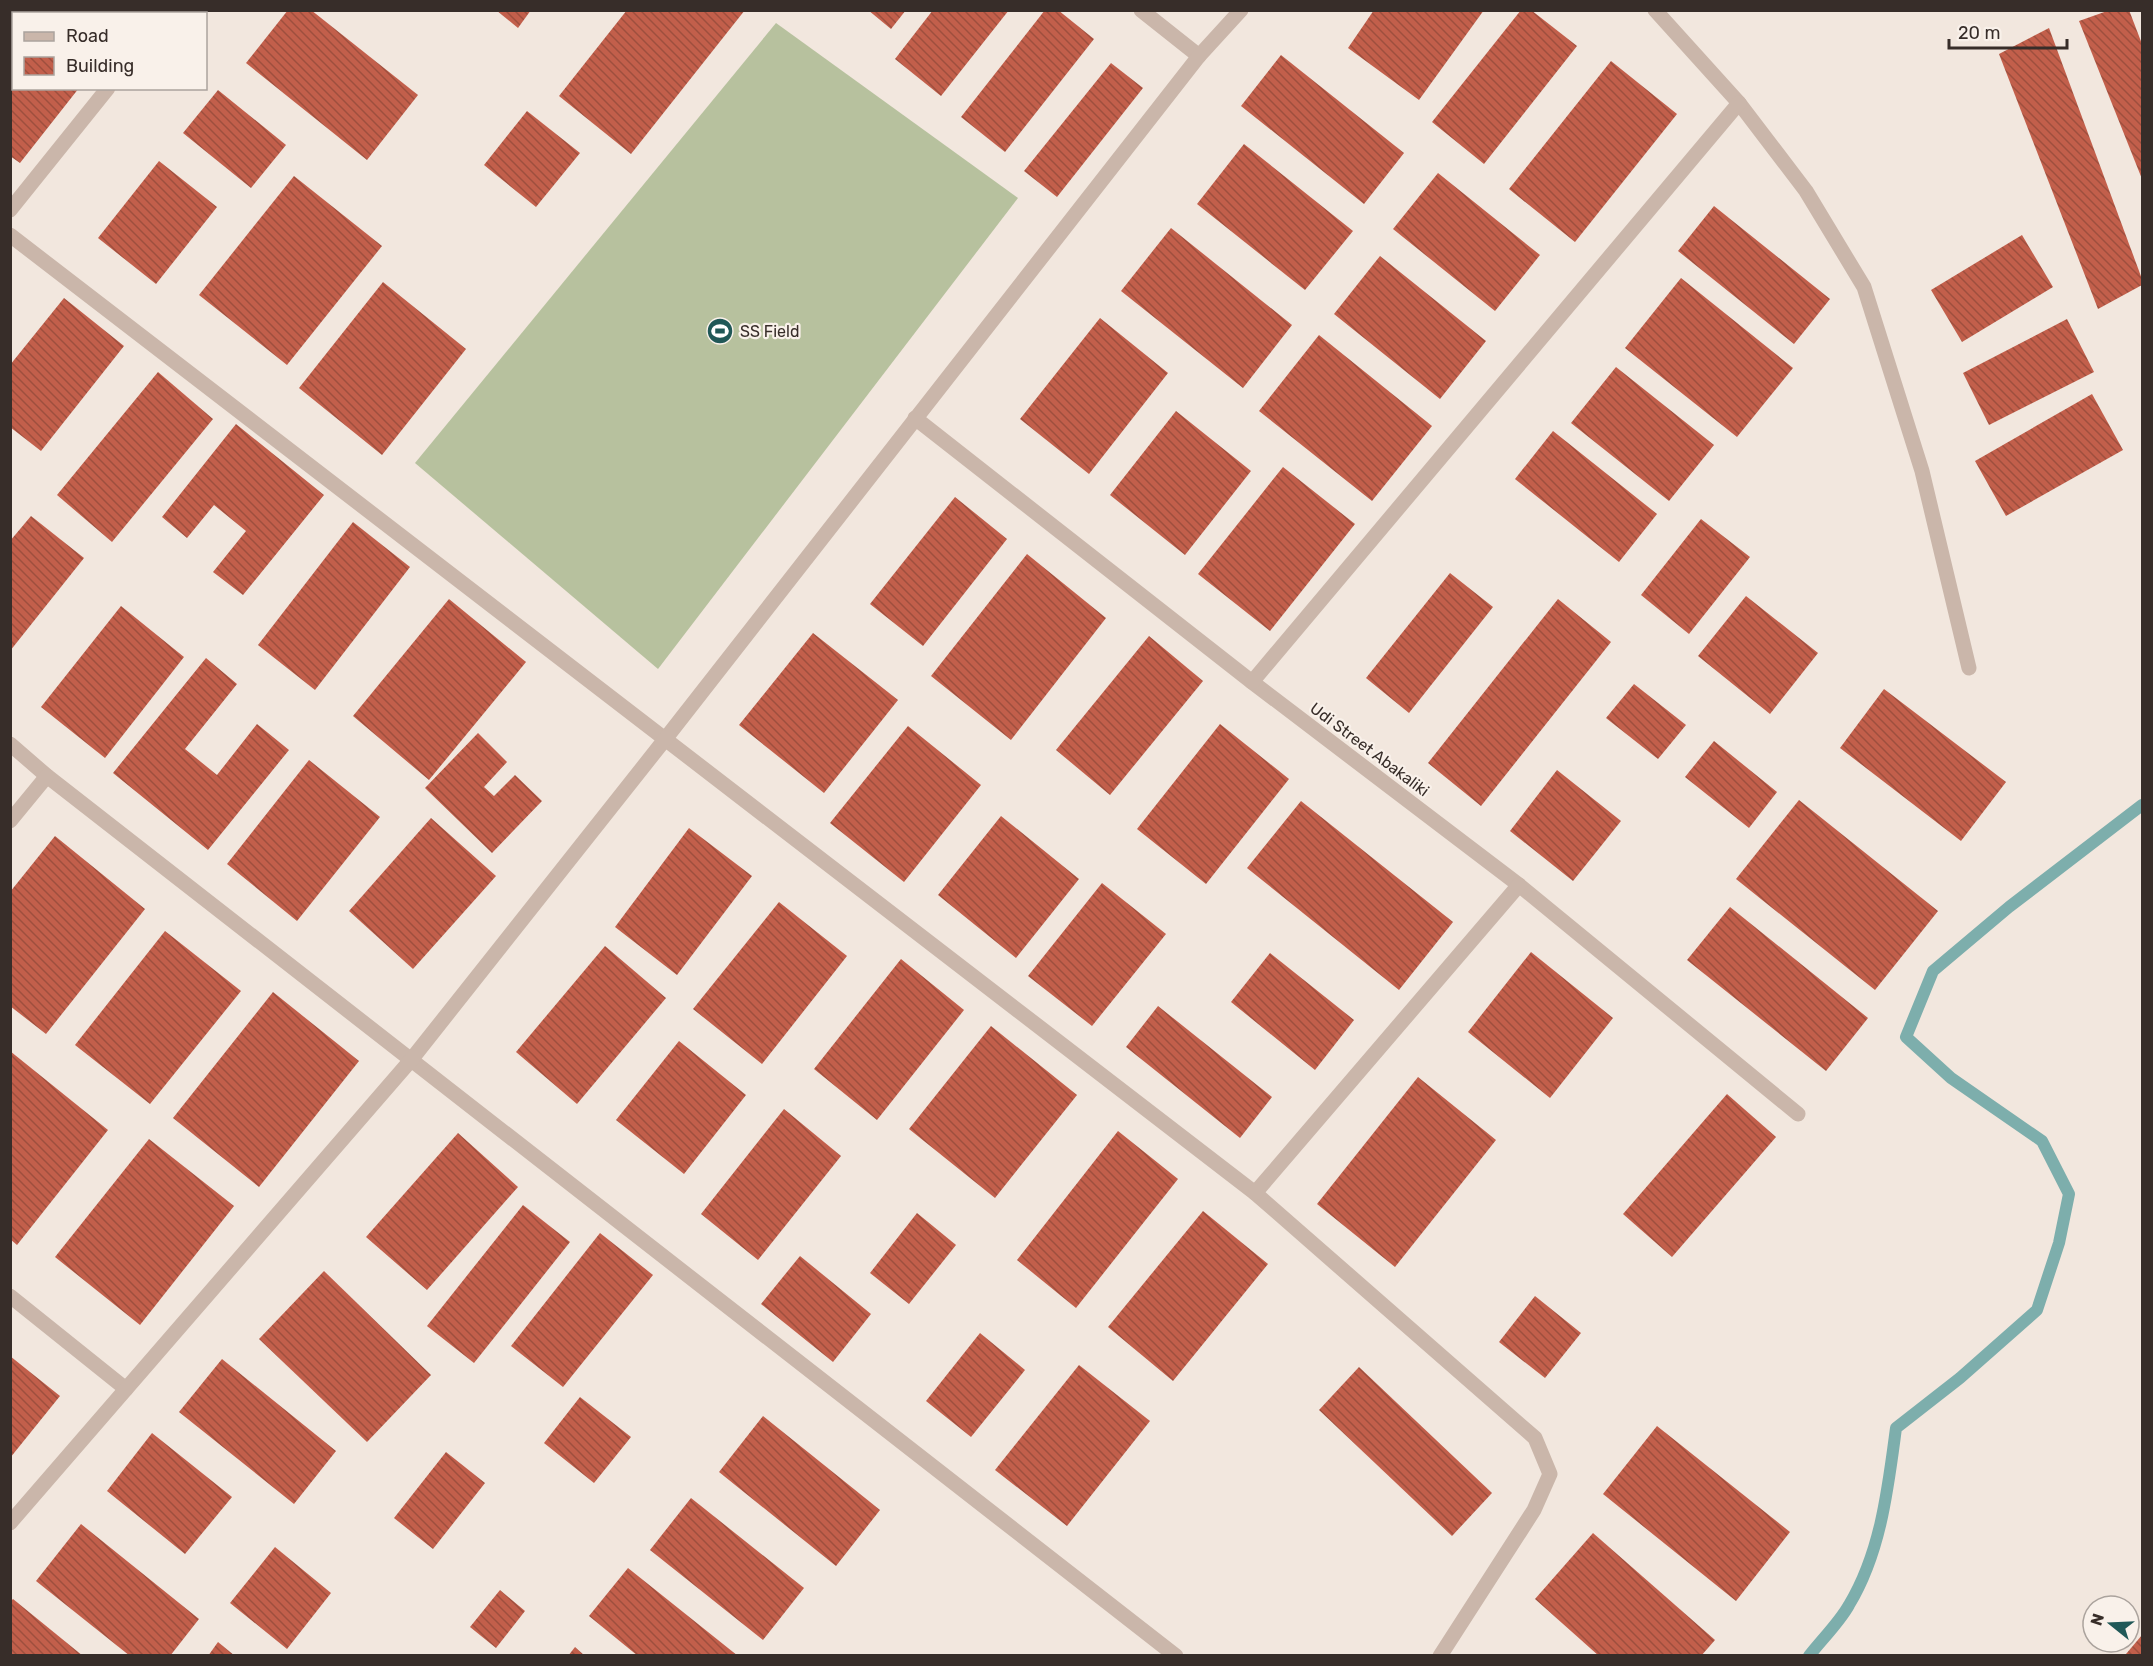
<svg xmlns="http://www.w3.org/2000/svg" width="2153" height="1666" viewBox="0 0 2153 1666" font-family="Rubik,sans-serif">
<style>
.garden{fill:#b7c19e}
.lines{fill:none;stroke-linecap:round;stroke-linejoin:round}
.stream{stroke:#7daeac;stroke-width:12}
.building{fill:url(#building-back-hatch)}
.minor{stroke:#cab6aa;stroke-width:15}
.labels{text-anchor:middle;stroke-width:4.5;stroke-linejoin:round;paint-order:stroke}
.poi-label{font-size:16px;fill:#372d29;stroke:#f9f1ea;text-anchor:start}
.street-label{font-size:16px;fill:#372d29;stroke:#f9f1ea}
</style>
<defs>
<pattern id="building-back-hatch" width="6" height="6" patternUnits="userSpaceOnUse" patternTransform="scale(1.5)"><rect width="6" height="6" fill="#c25f4b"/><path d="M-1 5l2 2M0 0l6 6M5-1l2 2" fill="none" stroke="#9e4f3e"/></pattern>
</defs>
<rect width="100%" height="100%" fill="#f2e7de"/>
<path class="garden" d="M776,23L1018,198L658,669L415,463Z"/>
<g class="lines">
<path class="stream" d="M1809,1656C1822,1639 1839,1623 1849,1605C1881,1552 1888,1488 1896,1428L1960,1378L2037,1310L2059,1243L2069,1194L2042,1141L1951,1078L1906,1037L1933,971L2009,907L2142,805"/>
</g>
<g class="building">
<path d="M288,10H311L418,95L367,160L246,63Z"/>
<path d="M496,10H531L518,28Z"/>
<path d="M627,10H745L631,154L559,96Z"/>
<path d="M868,10H906L891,29Z"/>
<path d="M933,10H1009L941,96L895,59Z"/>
<path d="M1045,10H1058L1094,39L1005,152L961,117Z"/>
<path d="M1374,10H1484L1419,100L1348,48Z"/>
<path d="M1521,10H1531L1577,46L1484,164L1432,122Z"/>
<path d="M2110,10H2129L2142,44V179L2079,21Z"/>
<path d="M2049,28L2142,279V285L2098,309L1999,54Z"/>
<path d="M1281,55L1404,153L1364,204L1241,106Z"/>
<path d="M1611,61L1677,114L1575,242L1509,189Z"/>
<path d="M1111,63L1143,88L1057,197L1024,171Z"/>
<path d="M14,83V88H79L20,163L10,156V86Z"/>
<path d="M218,90L286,145L251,188L183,133Z"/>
<path d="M527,111L580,153L536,207L484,165Z"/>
<path d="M1244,144L1353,231L1305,290L1197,204Z"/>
<path d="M159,161L217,207L156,284L98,238Z"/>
<path d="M1438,173L1540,255L1495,311L1393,229Z"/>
<path d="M294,176L382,246L287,365L199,295Z"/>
<path d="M1714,206L1830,299L1794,344L1678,251Z"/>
<path d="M1171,228L1292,325L1243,388L1121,291Z"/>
<path d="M2022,235L2053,287L1962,342L1931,290Z"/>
<path d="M1380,256L1486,341L1440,399L1334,314Z"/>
<path d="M1681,278L1793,368L1737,437L1625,348Z"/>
<path d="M383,282L466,349L382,455L299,388Z"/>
<path d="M64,298L124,346L41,451L10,427V365Z"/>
<path d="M1100,318L1168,373L1089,474L1020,419Z"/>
<path d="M2067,319L2094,372L1989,425L1963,373Z"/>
<path d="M1319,335L1432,426L1372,501L1259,411Z"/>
<path d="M1616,367L1714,445L1669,501L1571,423Z"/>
<path d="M158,372L213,419L112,542L57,495Z"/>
<path d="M2092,394L2123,450L2006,516L1975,461Z"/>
<path d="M1176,411L1251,471L1185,555L1110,495Z"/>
<path d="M236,424L324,495L243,595L213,572L246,531L214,505L187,538L162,517Z"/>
<path d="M1553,431L1657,514L1619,562L1515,479Z"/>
<path d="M1283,467L1355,524L1270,631L1198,574Z"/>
<path d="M955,497L1007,539L923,646L870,604Z"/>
<path d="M31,516L84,558L10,651V541Z"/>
<path d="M1701,519L1750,557L1689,634L1641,595Z"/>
<path d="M353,522L410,567L315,690L258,645Z"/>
<path d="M1027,554L1106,618L1011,740L931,676Z"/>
<path d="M1450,573L1493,607L1409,713L1366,678Z"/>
<path d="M1746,596L1818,653L1770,714L1698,656Z"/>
<path d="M449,599L526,662L429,780L353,716Z"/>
<path d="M1558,599L1611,642L1481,806L1428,763Z"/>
<path d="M121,606L184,657L105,758L41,707Z"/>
<path d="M813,633L898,700L824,793L739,725Z"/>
<path d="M1149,636L1203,681L1110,795L1056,750Z"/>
<path d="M206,658L237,684L185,749L217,775L257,724L289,750L208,850L113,773Z"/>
<path d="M1634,684L1686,725L1658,759L1606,718Z"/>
<path d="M1884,689L2006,782L1961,841L1840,748Z"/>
<path d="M1220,724L1289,779L1206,884L1137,829Z"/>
<path d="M908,726L981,785L904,882L830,823Z"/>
<path d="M478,733L507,762L484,787L494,796L515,775L542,801L492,853L425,788Z"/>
<path d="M1714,741L1777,792L1749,828L1685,777Z"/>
<path d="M309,760L380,817L297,921L227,864Z"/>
<path d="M1557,770L1621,821L1573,881L1510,831Z"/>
<path d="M1799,800L1938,911L1875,990L1736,879Z"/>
<path d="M1301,801L1453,922L1399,990L1247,868Z"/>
<path d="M1001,816L1079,879L1016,958L938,895Z"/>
<path d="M431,818L496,876L413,969L349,911Z"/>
<path d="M689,828L752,876L677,975L615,927Z"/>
<path d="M55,836L145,909L46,1034L10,1006V892Z"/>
<path d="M1102,883L1166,934L1092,1026L1028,976Z"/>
<path d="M779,902L847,956L762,1064L693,1009Z"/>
<path d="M1730,907L1868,1018L1826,1071L1687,960Z"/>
<path d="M165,931L241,991L150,1104L75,1045Z"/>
<path d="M605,946L666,998L577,1104L516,1052Z"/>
<path d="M1531,952L1613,1018L1550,1098L1468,1032Z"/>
<path d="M1270,953L1354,1020L1315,1070L1231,1002Z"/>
<path d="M901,959L964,1010L877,1120L814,1069Z"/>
<path d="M273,992L359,1061L259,1187L173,1118Z"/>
<path d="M1158,1006L1272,1097L1240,1138L1126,1047Z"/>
<path d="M991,1026L1077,1095L995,1198L909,1129Z"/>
<path d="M679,1041L746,1095L684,1174L616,1120Z"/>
<path d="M10,1051L108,1130L17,1245L10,1239Z"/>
<path d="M1418,1077L1496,1140L1395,1267L1317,1204Z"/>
<path d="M1727,1094L1776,1137L1672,1257L1623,1214Z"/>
<path d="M784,1109L841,1156L758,1260L701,1214Z"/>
<path d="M1118,1131L1178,1179L1076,1308L1017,1260Z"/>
<path d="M458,1133L518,1187L427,1290L366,1237Z"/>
<path d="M149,1139L234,1206L140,1325L55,1257Z"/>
<path d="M523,1205L570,1242L474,1363L427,1326Z"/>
<path d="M1203,1211L1268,1264L1173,1381L1108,1327Z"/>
<path d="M917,1213L956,1245L909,1304L870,1273Z"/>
<path d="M600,1233L653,1275L563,1387L511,1346Z"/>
<path d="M800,1256L871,1314L833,1362L761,1304Z"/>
<path d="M324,1271L431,1375L367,1442L259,1339Z"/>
<path d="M1535,1296L1581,1333L1545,1378L1499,1342Z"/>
<path d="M980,1333L1025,1370L971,1437L926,1401Z"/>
<path d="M10,1356L60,1396L10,1458Z"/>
<path d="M222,1359L336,1451L294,1504L179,1412Z"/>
<path d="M1079,1365L1150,1421L1067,1526L995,1470Z"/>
<path d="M1359,1367L1492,1493L1452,1536L1319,1410Z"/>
<path d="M580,1397L631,1437L594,1483L544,1443Z"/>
<path d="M763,1416L880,1510L836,1566L719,1472Z"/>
<path d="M1657,1426L1790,1532L1736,1601L1603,1494Z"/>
<path d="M152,1433L232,1497L185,1554L107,1491Z"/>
<path d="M446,1452L485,1483L433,1549L394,1518Z"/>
<path d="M691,1498L804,1588L763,1640L650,1550Z"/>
<path d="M81,1524L199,1619L170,1656H130L36,1581Z"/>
<path d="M1593,1533L1715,1640L1701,1656H1599L1535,1599Z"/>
<path d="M275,1547L331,1593L287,1649L230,1603Z"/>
<path d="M628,1568L738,1656H638L589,1616Z"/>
<path d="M500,1590L525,1611L496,1648L470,1627Z"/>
<path d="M13,1599L83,1656H10V1602Z"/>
<path d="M2142,1635V1656H2128L2126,1654Z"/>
<path d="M218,1642L235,1656H208Z"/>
<path d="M575,1647L585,1656H568Z"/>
</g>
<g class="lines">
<g class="minor">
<path d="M1141,10L1199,56"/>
<path d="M1655,10L1739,103L1806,191L1864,287L1922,471L1969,668"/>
<path d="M168,14L171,10"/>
<path d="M10,210L108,88"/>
<path d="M10,235L1255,1193L1535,1438L1550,1474L1534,1510L1440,1656"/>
<path d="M915,418L1252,682L1519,885L1798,1114"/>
<path d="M1252,682L1739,103"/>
<path d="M10,744L47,776L1176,1656"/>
<path d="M10,821L47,776"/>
<path d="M1255,1193L1519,885"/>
<path d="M10,1296L126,1389"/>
<path d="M10,1523L411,1060L666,738L1199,56L1241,10"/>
</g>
</g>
<defs>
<symbol id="stadium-disc" viewBox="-11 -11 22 22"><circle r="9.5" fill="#205857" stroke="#f9f1ea"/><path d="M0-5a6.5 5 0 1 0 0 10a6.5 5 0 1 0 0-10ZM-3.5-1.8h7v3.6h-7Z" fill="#fff"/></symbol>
</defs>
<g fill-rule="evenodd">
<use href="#stadium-disc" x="705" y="316" width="30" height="30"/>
</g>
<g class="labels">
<g class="poi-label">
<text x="740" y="337">SS Field</text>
</g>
<g class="street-label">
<text transform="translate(1370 749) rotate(37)" y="6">Udi Street Abakaliki</text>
</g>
</g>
<rect width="2153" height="1666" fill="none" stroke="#372d29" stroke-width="24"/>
<rect x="12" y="12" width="195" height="78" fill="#f9f1ea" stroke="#aba39d" stroke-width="1.5"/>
<rect x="24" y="32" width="30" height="9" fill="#cab6aa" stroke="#aba39d" stroke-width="1.5"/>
<text x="66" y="42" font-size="18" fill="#372d29">Road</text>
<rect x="24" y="57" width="30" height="18" fill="url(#building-back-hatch)" stroke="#aba39d" stroke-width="1.5"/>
<text x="66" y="72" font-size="18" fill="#372d29">Building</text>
<g transform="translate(2111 1624) rotate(288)"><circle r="28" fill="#f9f1ea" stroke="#aba39d" stroke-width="1.5"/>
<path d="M0-4.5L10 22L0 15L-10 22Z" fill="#205857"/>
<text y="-9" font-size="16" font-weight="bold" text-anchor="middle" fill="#372d29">N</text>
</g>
<path d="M1949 39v9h118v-9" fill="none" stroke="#372d29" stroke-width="3"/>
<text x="1958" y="39" font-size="18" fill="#372d29" stroke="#f9f1ea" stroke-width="4.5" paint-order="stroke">20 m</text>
</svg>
